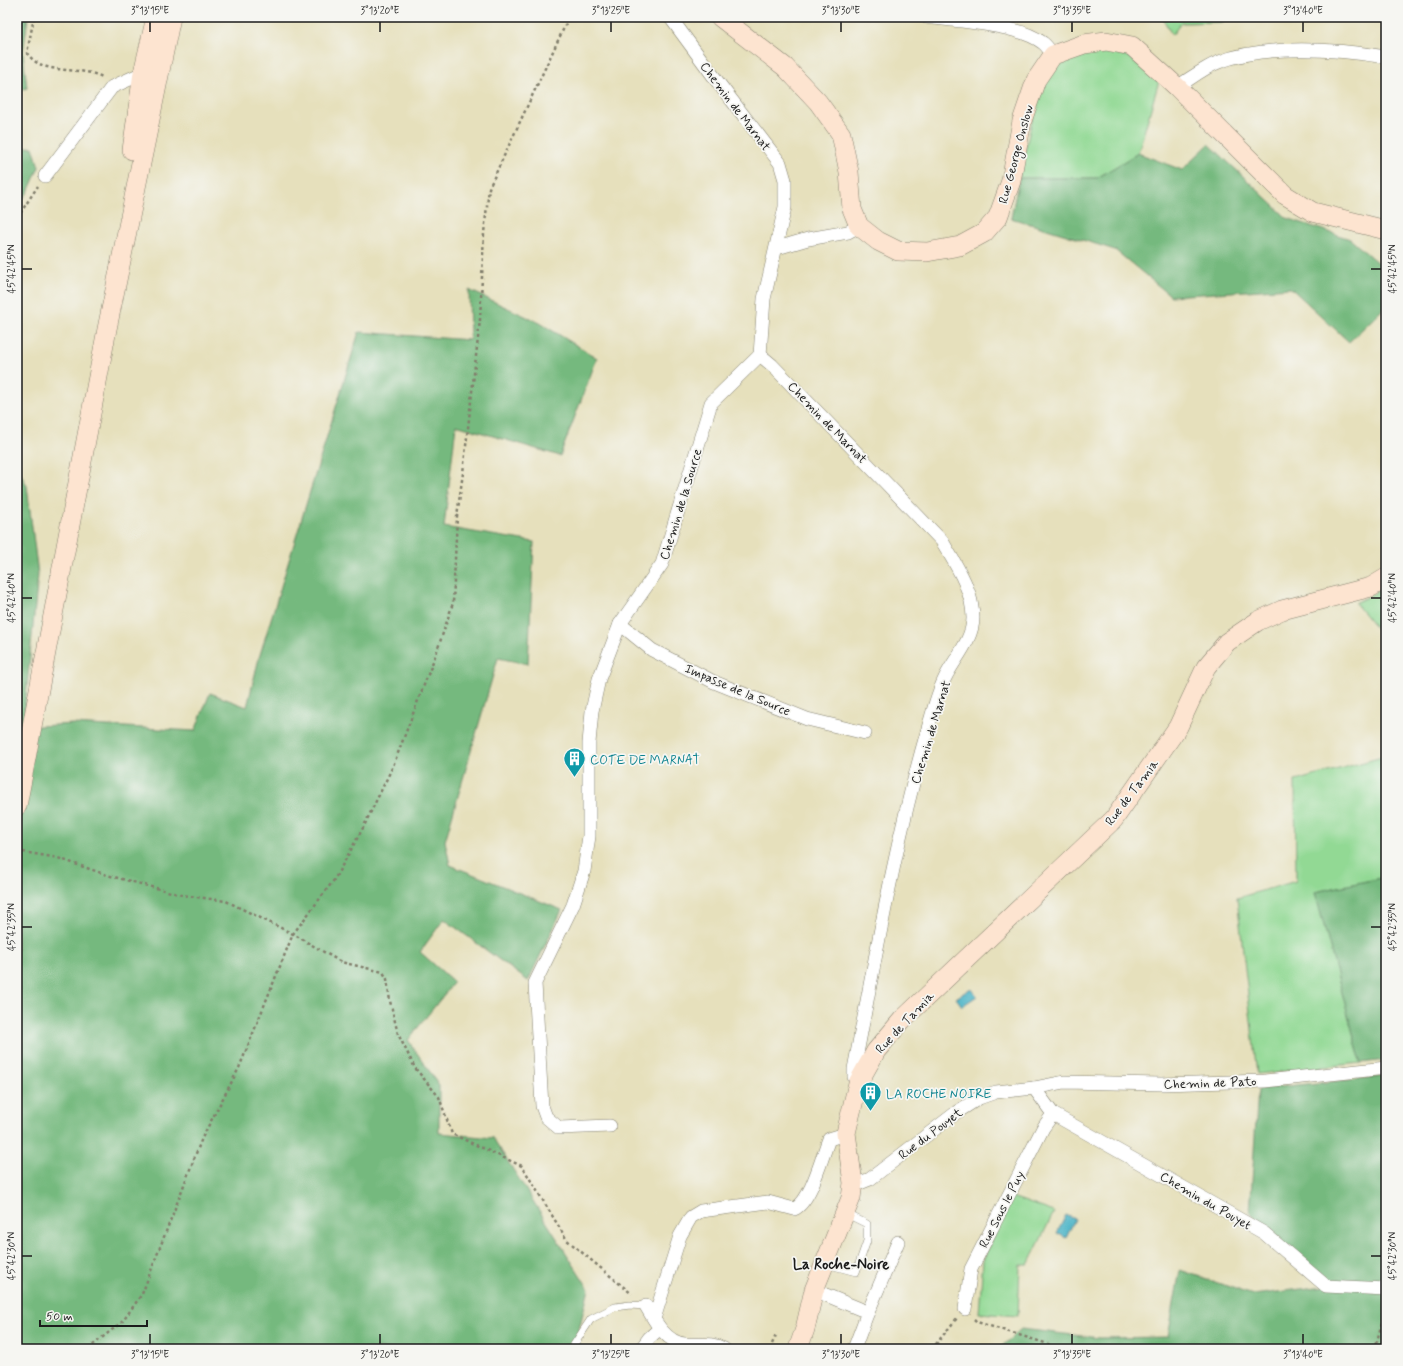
<svg xmlns="http://www.w3.org/2000/svg" width="1403" height="1366" viewBox="0 0 1403 1366" font-family="Mynerve,sans-serif">
<style>
.green{fill:#92d994;stroke:#577a58}
.forest{fill:#75b97e;stroke:#486a4d}
.water{fill:#48b3c6;stroke:#326871}
.lines{fill:none;stroke-linecap:round;stroke-linejoin:round}
.lane-casing{stroke:#817e6c;stroke-width:8}
.street-casing{stroke:#817e6c;stroke-width:14}
.secondary-casing{stroke:#817e6c;stroke-width:20}
.path{stroke:#817e6c;stroke-width:2.5;stroke-dasharray:3 3;stroke-linecap:butt}
.lane{stroke:#fff;stroke-width:7}
.street{stroke:#fff;stroke-width:13}
.secondary{stroke:#fde4d0;stroke-width:19}
.ticks{fill:none;stroke:#1c1c1c;stroke-width:1.5}
.labels{text-anchor:middle;stroke-width:3.5;stroke-linejoin:round;paint-order:stroke}
.street-label{font-size:13px;fill:#1c1c1c;stroke:#f6f6f2}
.culture-label{font-size:13px;fill:#0d838f;stroke:#f6f6f2;text-anchor:start}
.quarter-label{font-size:15px;font-weight:bold;fill:#1c1c1c;stroke:#f6f6f2}
.neatline{fill:none;stroke:#1c1c1c;stroke-width:1.5}
.ticks-label{font-size:10px;text-anchor:middle;fill:#1c1c1c}
</style>
<rect width="100%" height="100%" fill="#f6f6f2"/>
<filter id="ink" filterUnits="userSpaceOnUse"><feTurbulence type="fractalNoise" baseFrequency=".025" numOctaves="2"/><feDisplacementMap in="SourceGraphic" scale="8" xChannelSelector="R" yChannelSelector="G"/><feConvolveMatrix kernelMatrix="1 2 1 2 8 2 1 2 1" color-interpolation-filters="sRGB"/></filter>
<filter id="wash" filterUnits="userSpaceOnUse"><feTurbulence type="fractalNoise" baseFrequency=".012" numOctaves="4" result="noise"/><feDisplacementMap in="SourceGraphic" scale="16" xChannelSelector="R" yChannelSelector="G"/><feGaussianBlur stdDeviation="0.9" result="paint"/><feColorMatrix in="noise" values="0 0 0 0 0 0 0 0 0 0 0 0 0 0 0 0 0 1.4 0 .05"/><feComposite in="paint" operator="in"/></filter>
<g filter="url(#wash)">
<rect width="100%" height="100%" fill="#e6e0bc"/>
<g class="green">
<path d="M1162,17H1232L1221,22L1181,23L1172,35Z"/>
<path d="M1105,49L1129,57L1159,81L1138,153L1097,178H1019L1038,94L1056,63L1080,53Z"/>
<path d="M1386,587V630L1380,633L1355,603Z"/>
<path d="M1386,756V877L1315,892L1361,1063L1257,1074L1237,898L1296,881L1295,781Z"/>
<path d="M1012,1197L1054,1212L1028,1265H1020L1018,1316L979,1313L983,1260Z"/>
</g>
<g class="forest">
<path d="M17,17H28L23,53L27,88L17,92Z"/>
<path d="M1209,144L1287,218L1350,239L1386,270V306L1349,342L1291,288L1171,296L1115,250L1011,218L1019,178H1097L1138,153L1182,170Z"/>
<path d="M33,147L39,167L28,192L17,207V148Z"/>
<path d="M469,290L540,323L597,358L560,456L456,425L444,527L534,542L528,664L498,658L445,841L450,865L562,910L528,981L444,919L420,952L454,982L408,1040L439,1085V1133L493,1138L589,1289L574,1349H17V466L27,486L38,575L23,727L73,724L195,731L210,693L247,707L259,658L359,332L470,340Z"/>
<path d="M1386,877V1060L1361,1063L1315,892Z"/>
<path d="M1386,1076V1349H999L1021,1329L1100,1338L1168,1337L1180,1270L1253,1295L1325,1286L1250,1213L1258,1089Z"/>
</g>
<g class="water">
<path d="M971,988L977,996L962,1006L956,998Z"/>
<path d="M1066,1215L1075,1219L1066,1238L1057,1233Z"/>
</g>
</g>
<g filter="url(#ink)">
<g class="lines">
<defs>
<g id="lane">
<path d="M826,1264L856,1272L867,1241V1224L845,1213"/>
<path d="M571,1349L591,1319L615,1307L630,1305L646,1306"/>
</g>
<g id="street">
<path d="M670,17L720,85L780,163L785,180V207L764,299L760,355"/>
<path d="M926,17C956,21 1019,24 1043,43C1047,46 1050,51 1053,55"/>
<path d="M1177,87C1190,79 1205,67 1219,62C1267,44 1336,49 1386,57"/>
<path d="M45,176L112,87L143,73L148,75"/>
<path d="M777,248L808,239L848,232L859,226"/>
<path d="M760,355L772,365L942,541C956,565 973,590 973,618C973,640 954,659 945,678C937,694 932,715 927,732C895,842 876,956 854,1069V1077L858,1083"/>
<path d="M620,624L652,650L714,682L807,719L865,733"/>
<path d="M1034,1088L1053,1114L1264,1233L1326,1286L1386,1289"/>
<path d="M610,1126L559,1128L546,1117L542,1106L535,983L573,905L584,871L589,836V743L592,711L599,679L620,624L662,564L711,403L760,355"/>
<path d="M853,1183H860L870,1179L957,1112L979,1098L996,1092L1034,1088L1064,1082L1161,1084L1265,1081L1386,1068"/>
<path d="M814,1290L860,1309"/>
<path d="M646,1306C654,1320 666,1343 685,1344C699,1345 711,1342 724,1349"/>
<path d="M965,1309L971,1269L1043,1128L1053,1114"/>
<path d="M654,1319L680,1236L691,1217L701,1211L768,1202L794,1209C811,1202 822,1156 829,1139L842,1135L847,1138"/>
<path d="M641,1349L649,1338L659,1329"/>
<path d="M854,1349L866,1317L898,1242"/>
</g>
<g id="secondary">
<path d="M720,17L785,67L818,102L841,134L849,172L852,209L859,226L878,241L898,251L927,252L960,246L984,233L998,217L1011,181L1022,121L1036,80L1053,55L1084,44L1106,41L1132,46L1177,87L1285,195L1313,212L1386,230"/>
<path d="M132,150L143,73L156,17"/>
<path d="M17,806L107,329L171,17"/>
<path d="M798,1349L805,1329L814,1290L851,1198L853,1183L846,1133L858,1083L876,1051L902,1020L1114,819L1178,727L1206,667L1227,642L1258,621L1282,610L1371,587L1386,578"/>
</g>
</defs>
<use href="#lane" class="lane-casing"/>
<use href="#street" class="street-casing"/>
<use href="#secondary" class="secondary-casing"/>
<g class="path">
<path d="M34,17L27,53C44,78 80,64 104,78"/>
<path d="M17,218L38,186"/>
<path d="M17,851L58,858L107,875L182,895L226,901L293,934L341,962L383,972L387,979L390,1001L398,1034L415,1068L439,1097L452,1134L522,1166L567,1240L632,1294"/>
<path d="M974,1319L977,1322L1048,1344L1052,1349"/>
<path d="M772,1344L777,1333"/>
<path d="M88,1349L123,1321L142,1294L202,1138L239,1068L293,934L334,880L363,828L393,766L437,651L453,603L457,516L463,473L480,320L484,233L489,188L569,17"/>
<path d="M932,1349L957,1318"/>
<path d="M1375,1349L1386,1307"/>
</g>
<use href="#lane" class="lane"/>
<use href="#street" class="street"/>
<use href="#secondary" class="secondary"/>
</g>
</g>
<path class="ticks" d="M150,22V32M380,22V32M611,22V32M841,22V32M1072,22V32M1303,22V32M22,269H32M1371,269H1381M22,598H32M1371,598H1381M22,927H32M1371,927H1381M22,1256H32M1371,1256H1381M150,1334V1344M380,1334V1344M611,1334V1344M841,1334V1344M1072,1334V1344M1303,1334V1344"/>
<defs>
<symbol id="building-pin" viewBox="-11 -11 22 30"><path d="M0 17L-7.5 6A9.5 9.5 0 1 1 7.5 6Z" fill="#0f9aa8" stroke="#f6f6f2"/><path d="M-4-6H4V6H1V3H-1V6H-4ZM-2.5-4.3h1.7v1.8h-1.7ZM.8-4.3h1.7v1.8H.8ZM-2.5-1h1.7V.8h-1.7ZM.8-1h1.7V.8H.8Z" fill="#fff"/></symbol>
</defs>
<g fill-rule="evenodd">
<use href="#building-pin" x="562" y="746" width="25" height="34"/>
<use href="#building-pin" x="858" y="1080" width="25" height="34"/>
</g>
<g class="labels">
<g class="street-label">
<text transform="translate(736 106) rotate(53)" y="5">Chemin de Marnat</text>
<text transform="translate(1015 154) rotate(-75)" y="5">Rue George Onslow</text>
<text transform="translate(828 422) rotate(46)" y="5">Chemin de Marnat</text>
<text transform="translate(680 504) rotate(-73)" y="5">Chemin de la Source</text>
<text transform="translate(738 689) rotate(23)" y="5">Impasse de la Source</text>
<text transform="translate(930 732) rotate(-73)" y="5">Chemin de Marnat</text>
<text transform="translate(1131 792) rotate(-53)" y="5">Rue de Tamia</text>
<text transform="translate(904 1022) rotate(-47)" y="5">Rue de Tamia</text>
<text transform="translate(1210 1082) rotate(-2)" y="5">Chemin de Pato</text>
<text transform="translate(930 1133) rotate(-37)" y="5">Rue du Pouyet</text>
<text transform="translate(1206 1200) rotate(30)" y="5">Chemin du Pouyet</text>
<text transform="translate(1001 1209) rotate(-63)" y="5">Rue Sous le Puy</text>
</g>
<g class="culture-label">
<text x="590" y="764">COTE DE MARNAT</text>
<text x="886" y="1098">LA ROCHE NOIRE</text>
</g>
<g class="quarter-label">
<text x="841" y="1269">La Roche-Noire</text>
</g>
</g>
<rect width="1403" height="1366" fill="none" stroke="#f6f6f2" stroke-width="44"/>
<path d="M40 1320v6h107v-6" fill="none" stroke="#1c1c1c" stroke-width="2"/>
<text x="46" y="1320" font-size="12" fill="#1c1c1c" stroke="#f6f6f2" stroke-width="3" paint-order="stroke">50 m</text>
<rect x="22" y="22" width="1359" height="1322" class="neatline"/>
<g class="ticks-label">
<text x="150" y="14">3°13'15"E</text>
<text x="380" y="14">3°13'20"E</text>
<text x="611" y="14">3°13'25"E</text>
<text x="841" y="14">3°13'30"E</text>
<text x="1072" y="14">3°13'35"E</text>
<text x="1303" y="14">3°13'40"E</text>
<text transform="translate(11 269) rotate(-90)" y="4">45°42'45"N</text>
<text transform="translate(1392 269) rotate(-90)" y="4">45°42'45"N</text>
<text transform="translate(11 598) rotate(-90)" y="4">45°42'40"N</text>
<text transform="translate(1392 598) rotate(-90)" y="4">45°42'40"N</text>
<text transform="translate(11 927) rotate(-90)" y="4">45°42'35"N</text>
<text transform="translate(1392 927) rotate(-90)" y="4">45°42'35"N</text>
<text transform="translate(11 1256) rotate(-90)" y="4">45°42'30"N</text>
<text transform="translate(1392 1256) rotate(-90)" y="4">45°42'30"N</text>
<text x="150" y="1358">3°13'15"E</text>
<text x="380" y="1358">3°13'20"E</text>
<text x="611" y="1358">3°13'25"E</text>
<text x="841" y="1358">3°13'30"E</text>
<text x="1072" y="1358">3°13'35"E</text>
<text x="1303" y="1358">3°13'40"E</text>
</g>
</svg>
